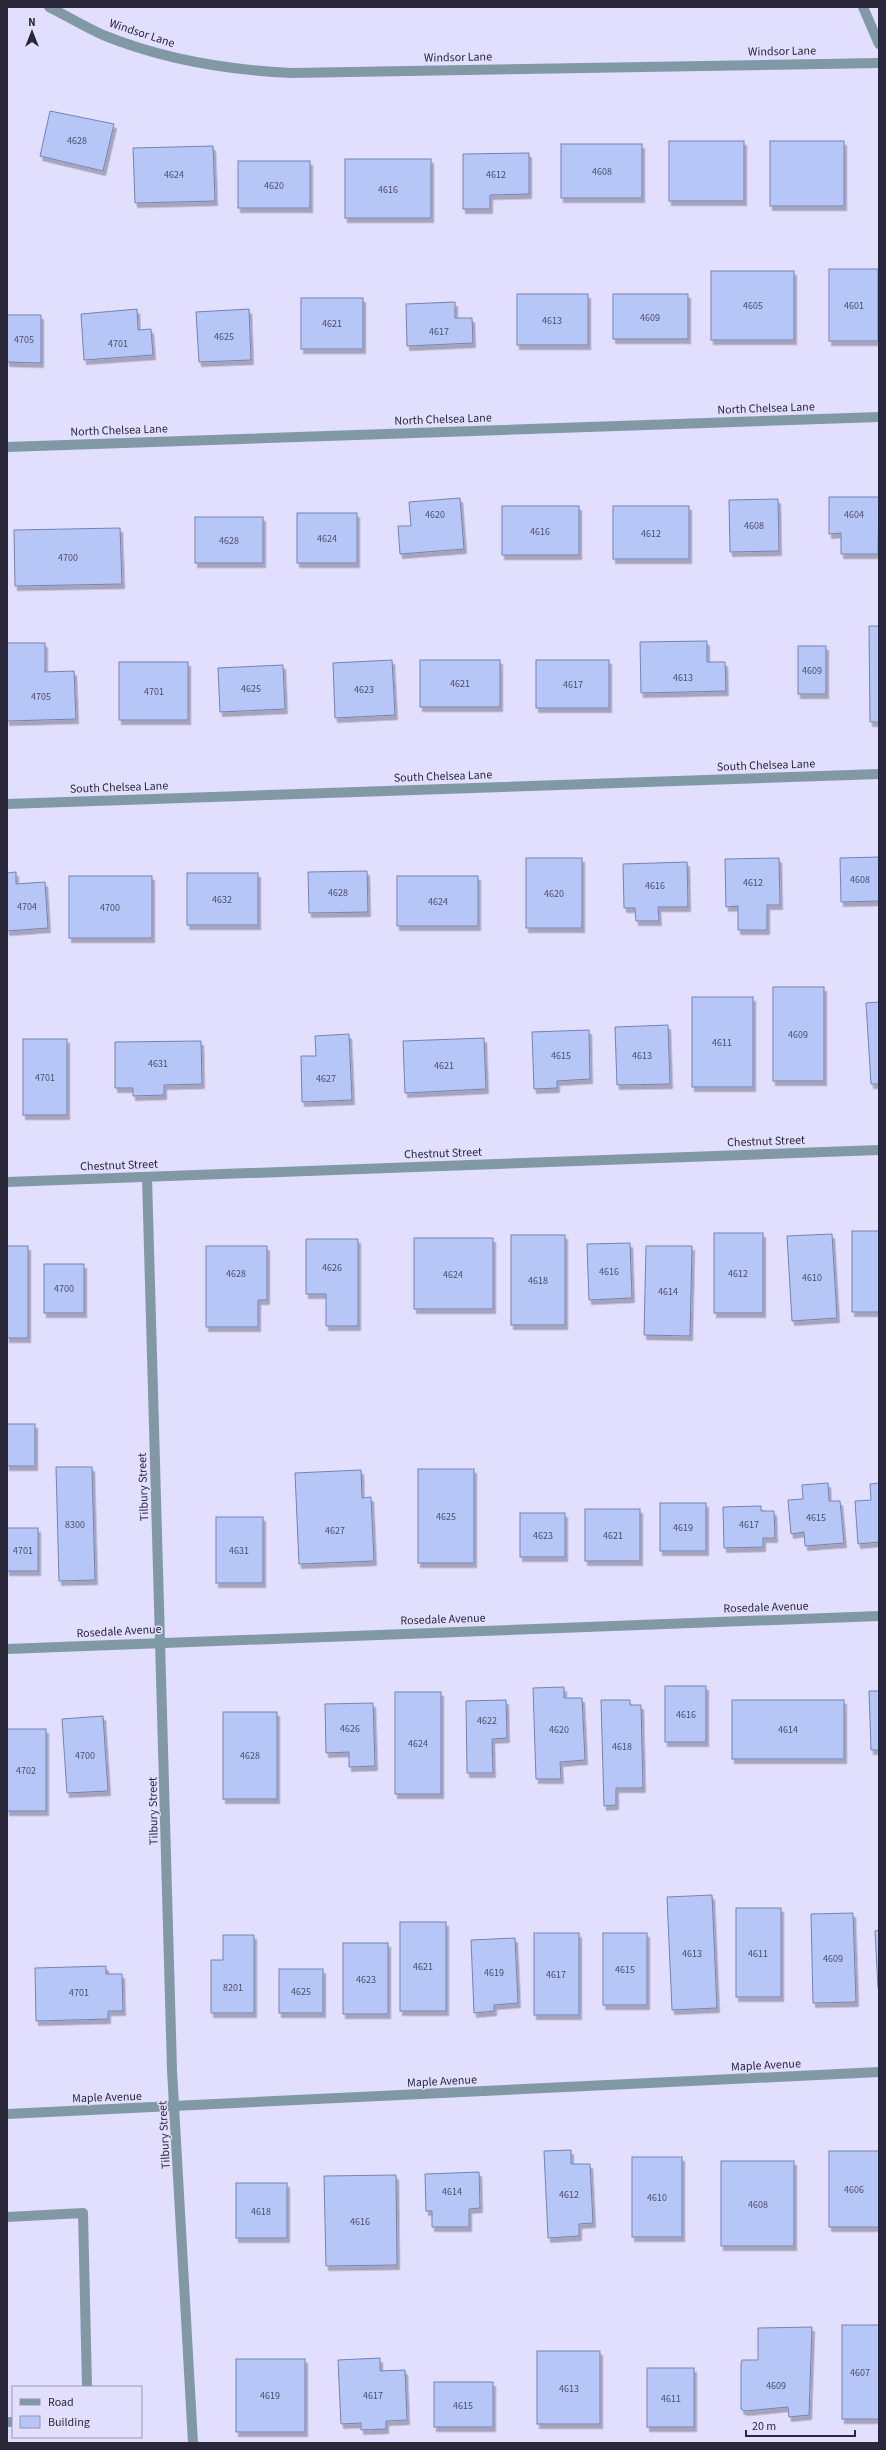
<svg xmlns="http://www.w3.org/2000/svg" width="886" height="2450" viewBox="0 0 886 2450" font-family="'Source Sans 3',sans-serif">
<style>
.building{fill:#b6c6f7;stroke:#7483b2;filter:url(#shadow)}
.lines{fill:none;stroke-linecap:round;stroke-linejoin:round}
.lane{stroke:#8199a5;stroke-width:10}
.street{stroke:#8199a5;stroke-width:10}
.labels{text-anchor:middle;stroke-width:3;stroke-linejoin:round;paint-order:stroke}
.number-label{font-size:10px;fill:#4d4f6a}
.street-label{font-size:12px;fill:#2a273b;stroke:#e2defe}
</style>
<defs>
<filter id="shadow"><feDropShadow dx="2.5" dy="4.5" stdDeviation="0" flood-color="#0004"/></filter>
</defs>
<rect width="100%" height="100%" fill="#e2defe"/>
<g class="building">
<path d="M50,111L114,124L103,171L40,156Z"/>
<rect x="669" y="141" width="75" height="60"/>
<rect x="770" y="141" width="74" height="65"/>
<rect x="561" y="144" width="81" height="54"/>
<path d="M213,146L215,201L135,203L133,148Z"/>
<path d="M529,153V194L490,195V209H463V154Z"/>
<rect x="345" y="159" width="86" height="59"/>
<rect x="238" y="161" width="72" height="47"/>
<rect x="829" y="269" width="49" height="72"/>
<rect x="711" y="271" width="83" height="69"/>
<rect x="517" y="294" width="71" height="51"/>
<rect x="613" y="294" width="75" height="45"/>
<rect x="301" y="298" width="62" height="51"/>
<path d="M455,302V318H472L473,343L407,346L406,304Z"/>
<path d="M137,309L138,330L151,329L153,355L84,360L81,314Z"/>
<path d="M249,309L251,360L199,362L196,312Z"/>
<path d="M7,315H41V363L7,362Z"/>
<path d="M829,497H879L878,554H841V533L829,534Z"/>
<path d="M460,498L464,549L400,554L398,526H411L409,502Z"/>
<path d="M778,499L779,551L730,552L729,500Z"/>
<rect x="502" y="506" width="77" height="49"/>
<rect x="613" y="506" width="76" height="53"/>
<rect x="297" y="513" width="60" height="50"/>
<rect x="195" y="517" width="68" height="46"/>
<path d="M120,528L122,584L15,586L14,530Z"/>
<path d="M869,626H879V722H870Z"/>
<path d="M707,641V662H725L726,691L641,693L640,642Z"/>
<path d="M7,643H45V672L74,671L76,719L7,721Z"/>
<rect x="798" y="646" width="28" height="48"/>
<path d="M392,660L395,715L335,718L333,663Z"/>
<rect x="420" y="660" width="80" height="47"/>
<rect x="536" y="660" width="73" height="48"/>
<rect x="119" y="662" width="69" height="58"/>
<path d="M283,665L285,709L220,712L218,668Z"/>
<path d="M879,857V901L841,902L840,858Z"/>
<rect x="526" y="858" width="56" height="70"/>
<path d="M779,858L780,905H767V930H738V906L726,907L725,859Z"/>
<path d="M687,862L688,907H658L659,921H636L635,908H624L623,864Z"/>
<path d="M367,871L368,912L309,913L308,872Z"/>
<path d="M16,872V884L45,882L48,928L7,931V873Z"/>
<rect x="187" y="873" width="71" height="52"/>
<rect x="69" y="876" width="83" height="62"/>
<rect x="397" y="876" width="81" height="50"/>
<rect x="773" y="987" width="51" height="94"/>
<rect x="692" y="997" width="61" height="90"/>
<path d="M879,1002V1084H871L866,1003Z"/>
<path d="M668,1025L670,1084L617,1085L615,1027Z"/>
<path d="M589,1030L590,1079L557,1081V1088L534,1089L532,1032Z"/>
<path d="M349,1034L352,1100L302,1102L301,1056H316L315,1036Z"/>
<path d="M484,1038L486,1089L405,1093L403,1041Z"/>
<rect x="23" y="1039" width="44" height="76"/>
<path d="M201,1041L202,1084L164,1085V1095L133,1096V1088H115V1042Z"/>
<rect x="852" y="1231" width="27" height="81"/>
<rect x="714" y="1233" width="49" height="80"/>
<path d="M832,1234L837,1318L792,1321L787,1236Z"/>
<rect x="511" y="1235" width="54" height="90"/>
<rect x="414" y="1238" width="79" height="71"/>
<path d="M306,1239H358V1326H326V1294H306Z"/>
<path d="M630,1243L632,1298L589,1300L587,1244Z"/>
<rect x="7" y="1246" width="21" height="92"/>
<path d="M206,1246H267V1300H258V1327H206Z"/>
<path d="M646,1246H692L690,1336L644,1335Z"/>
<rect x="44" y="1264" width="40" height="49"/>
<rect x="7" y="1424" width="28" height="42"/>
<path d="M56,1467H92L95,1580L59,1581Z"/>
<rect x="418" y="1469" width="56" height="94"/>
<path d="M361,1470L362,1498L371,1497L374,1561L299,1564L295,1473Z"/>
<path d="M828,1483L829,1501H840L844,1543L805,1546L804,1532L791,1534L788,1500L803,1499L802,1485Z"/>
<path d="M879,1483V1542L858,1544L855,1501L871,1500L870,1484Z"/>
<rect x="660" y="1503" width="46" height="48"/>
<path d="M761,1506V1511H774L775,1538H763V1547L724,1548L723,1507Z"/>
<rect x="585" y="1509" width="55" height="52"/>
<rect x="520" y="1513" width="45" height="44"/>
<rect x="216" y="1517" width="47" height="66"/>
<rect x="7" y="1528" width="31" height="43"/>
<rect x="665" y="1686" width="41" height="56"/>
<path d="M564,1687V1698H582L585,1760L560,1762L561,1779H536L533,1688Z"/>
<path d="M869,1691H879V1750H871Z"/>
<rect x="395" y="1692" width="46" height="102"/>
<path d="M506,1700L507,1738L492,1739L493,1773H467L466,1701Z"/>
<path d="M601,1700H630V1705H641L643,1788H616V1805L604,1806Z"/>
<rect x="732" y="1700" width="112" height="59"/>
<path d="M373,1703L375,1766L349,1767V1752L326,1753L325,1704Z"/>
<rect x="223" y="1712" width="54" height="87"/>
<path d="M103,1716L108,1791L67,1793L62,1719Z"/>
<rect x="7" y="1729" width="39" height="82"/>
<path d="M712,1895L717,2008L672,2010L667,1897Z"/>
<rect x="736" y="1908" width="45" height="89"/>
<path d="M853,1913L856,2002L813,2003L811,1914Z"/>
<rect x="400" y="1922" width="46" height="89"/>
<path d="M879,1930V1988H878L875,1931Z"/>
<rect x="534" y="1933" width="45" height="82"/>
<rect x="603" y="1933" width="44" height="72"/>
<path d="M223,1935H254V2013H211V1960H223Z"/>
<path d="M515,1938L518,2003L494,2005V2011L474,2013L471,1940Z"/>
<rect x="343" y="1943" width="45" height="71"/>
<path d="M106,1966V1974H122L123,2011H108V2019L36,2021L35,1968Z"/>
<rect x="279" y="1969" width="44" height="44"/>
<path d="M571,2150V2164H590L593,2223L579,2224V2236L548,2238L544,2151Z"/>
<rect x="829" y="2151" width="50" height="76"/>
<rect x="632" y="2157" width="50" height="80"/>
<rect x="721" y="2161" width="73" height="85"/>
<path d="M479,2172L480,2208L469,2209V2227H432V2211H426L425,2174Z"/>
<path d="M396,2175L397,2265L326,2266L324,2176Z"/>
<rect x="236" y="2183" width="51" height="55"/>
<rect x="842" y="2325" width="37" height="94"/>
<path d="M812,2327L809,2415L789,2417L788,2407L745,2411L741,2409V2364L742,2360H758V2328Z"/>
<rect x="537" y="2351" width="63" height="73"/>
<path d="M380,2358V2371L405,2370L407,2420L386,2421V2429L361,2430V2423L341,2424L338,2360Z"/>
<rect x="236" y="2359" width="69" height="73"/>
<rect x="647" y="2368" width="47" height="59"/>
<rect x="434" y="2382" width="59" height="45"/>
</g>
<g class="lines">
<g class="lane">
<path d="M7,2217L83,2213L87,2387"/>
<path d="M7,2422H13"/>
</g>
<g class="street">
<path d="M49,7C67,16 85,27 103,35C162,59 227,70 291,73L879,63"/>
<path d="M863,7L879,44"/>
<path d="M7,447L879,417"/>
<path d="M7,804L879,774"/>
<path d="M147,1177L172,2070L193,2443"/>
<path d="M7,1182L879,1150"/>
<path d="M7,1649L879,1616"/>
<path d="M7,2114L879,2072"/>
</g>
</g>
<g class="labels">
<g class="number-label">
<text x="77" y="144">4628</text>
<text x="602" y="175">4608</text>
<text x="174" y="178">4624</text>
<text x="496" y="178">4612</text>
<text x="274" y="189">4620</text>
<text x="388" y="193">4616</text>
<text x="753" y="309">4605</text>
<text x="854" y="309">4601</text>
<text x="650" y="321">4609</text>
<text x="552" y="324">4613</text>
<text x="332" y="327">4621</text>
<text x="439" y="335">4617</text>
<text x="224" y="340">4625</text>
<text x="24" y="343">4705</text>
<text x="118" y="347">4701</text>
<text x="435" y="518">4620</text>
<text x="854" y="518">4604</text>
<text x="754" y="529">4608</text>
<text x="540" y="535">4616</text>
<text x="651" y="537">4612</text>
<text x="327" y="542">4624</text>
<text x="229" y="544">4628</text>
<text x="68" y="561">4700</text>
<text x="812" y="674">4609</text>
<text x="683" y="681">4613</text>
<text x="460" y="687">4621</text>
<text x="573" y="688">4617</text>
<text x="251" y="692">4625</text>
<text x="364" y="693">4623</text>
<text x="154" y="695">4701</text>
<text x="41" y="700">4705</text>
<text x="860" y="883">4608</text>
<text x="753" y="886">4612</text>
<text x="655" y="889">4616</text>
<text x="338" y="896">4628</text>
<text x="554" y="897">4620</text>
<text x="222" y="903">4632</text>
<text x="438" y="905">4624</text>
<text x="27" y="910">4704</text>
<text x="110" y="911">4700</text>
<text x="798" y="1038">4609</text>
<text x="722" y="1046">4611</text>
<text x="561" y="1059">4615</text>
<text x="642" y="1059">4613</text>
<text x="158" y="1067">4631</text>
<text x="444" y="1069">4621</text>
<text x="45" y="1081">4701</text>
<text x="326" y="1082">4627</text>
<text x="332" y="1271">4626</text>
<text x="609" y="1275">4616</text>
<text x="236" y="1277">4628</text>
<text x="738" y="1277">4612</text>
<text x="453" y="1278">4624</text>
<text x="812" y="1281">4610</text>
<text x="538" y="1284">4618</text>
<text x="64" y="1292">4700</text>
<text x="668" y="1295">4614</text>
<text x="446" y="1520">4625</text>
<text x="816" y="1521">4615</text>
<text x="75" y="1528">8300</text>
<text x="749" y="1528">4617</text>
<text x="683" y="1531">4619</text>
<text x="335" y="1534">4627</text>
<text x="543" y="1539">4623</text>
<text x="613" y="1539">4621</text>
<text x="23" y="1554">4701</text>
<text x="239" y="1554">4631</text>
<text x="686" y="1718">4616</text>
<text x="487" y="1724">4622</text>
<text x="350" y="1732">4626</text>
<text x="559" y="1733">4620</text>
<text x="788" y="1733">4614</text>
<text x="418" y="1747">4624</text>
<text x="622" y="1750">4618</text>
<text x="85" y="1759">4700</text>
<text x="250" y="1759">4628</text>
<text x="26" y="1774">4702</text>
<text x="692" y="1957">4613</text>
<text x="758" y="1957">4611</text>
<text x="833" y="1962">4609</text>
<text x="423" y="1970">4621</text>
<text x="625" y="1973">4615</text>
<text x="494" y="1976">4619</text>
<text x="556" y="1978">4617</text>
<text x="366" y="1983">4623</text>
<text x="233" y="1991">8201</text>
<text x="301" y="1995">4625</text>
<text x="79" y="1996">4701</text>
<text x="854" y="2193">4606</text>
<text x="452" y="2195">4614</text>
<text x="569" y="2198">4612</text>
<text x="657" y="2201">4610</text>
<text x="758" y="2208">4608</text>
<text x="261" y="2215">4618</text>
<text x="360" y="2225">4616</text>
<text x="860" y="2376">4607</text>
<text x="776" y="2389">4609</text>
<text x="569" y="2392">4613</text>
<text x="270" y="2399">4619</text>
<text x="373" y="2399">4617</text>
<text x="671" y="2402">4611</text>
<text x="463" y="2409">4615</text>
</g>
<g class="street-label">
<text transform="translate(142 33) rotate(18)" y="4">Windsor Lane</text>
<text transform="translate(782 51) rotate(-1)" y="4">Windsor Lane</text>
<text transform="translate(458 57) rotate(-1)" y="4">Windsor Lane</text>
<text transform="translate(766 408) rotate(-2)" y="4">North Chelsea Lane</text>
<text transform="translate(443 419) rotate(-2)" y="4">North Chelsea Lane</text>
<text transform="translate(119 430) rotate(-2)" y="4">North Chelsea Lane</text>
<text transform="translate(766 765) rotate(-2)" y="4">South Chelsea Lane</text>
<text transform="translate(443 776) rotate(-2)" y="4">South Chelsea Lane</text>
<text transform="translate(119 787) rotate(-2)" y="4">South Chelsea Lane</text>
<text transform="translate(766 1141) rotate(-2)" y="4">Chestnut Street</text>
<text transform="translate(443 1153) rotate(-2)" y="4">Chestnut Street</text>
<text transform="translate(119 1165) rotate(-2)" y="4">Chestnut Street</text>
<text transform="translate(143 1487) rotate(-92)" y="4">Tilbury Street</text>
<text transform="translate(766 1607) rotate(-2)" y="4">Rosedale Avenue</text>
<text transform="translate(443 1619) rotate(-2)" y="4">Rosedale Avenue</text>
<text transform="translate(119 1631) rotate(-3)" y="4">Rosedale Avenue</text>
<text transform="translate(153 1811) rotate(-91)" y="4">Tilbury Street</text>
<text transform="translate(766 2065) rotate(-3)" y="4">Maple Avenue</text>
<text transform="translate(442 2081) rotate(-3)" y="4">Maple Avenue</text>
<text transform="translate(107 2097) rotate(-2)" y="4">Maple Avenue</text>
<text transform="translate(164 2135) rotate(-93)" y="4">Tilbury Street</text>
</g>
</g>
<rect width="886" height="2450" fill="none" stroke="#2a273b" stroke-width="16"/>
<rect x="12" y="2386" width="130" height="52" fill="#e2defe" stroke="#9895b0"/>
<rect x="20" y="2399" width="20" height="6" fill="#8199a5" stroke="#9895b0"/>
<text x="48" y="2406" font-size="12" fill="#2a273b">Road</text>
<rect x="20" y="2416" width="20" height="12" fill="#b6c6f7" stroke="#9895b0"/>
<text x="48" y="2426" font-size="12" fill="#2a273b">Building</text>
<g transform="translate(32 32)" stroke="#e2defe" stroke-width="3" paint-order="stroke">
<path d="M0-3L7 15L0 10L-7 15Z" fill="#2a273b"/>
<text y="-6" font-size="11" font-weight="bold" text-anchor="middle" fill="#2a273b">N</text>
</g>
<path d="M746 2430v6h109v-6" fill="none" stroke="#2a273b" stroke-width="2"/>
<text x="752" y="2430" font-size="12" fill="#2a273b" stroke="#e2defe" stroke-width="3" paint-order="stroke">20 m</text>
</svg>
